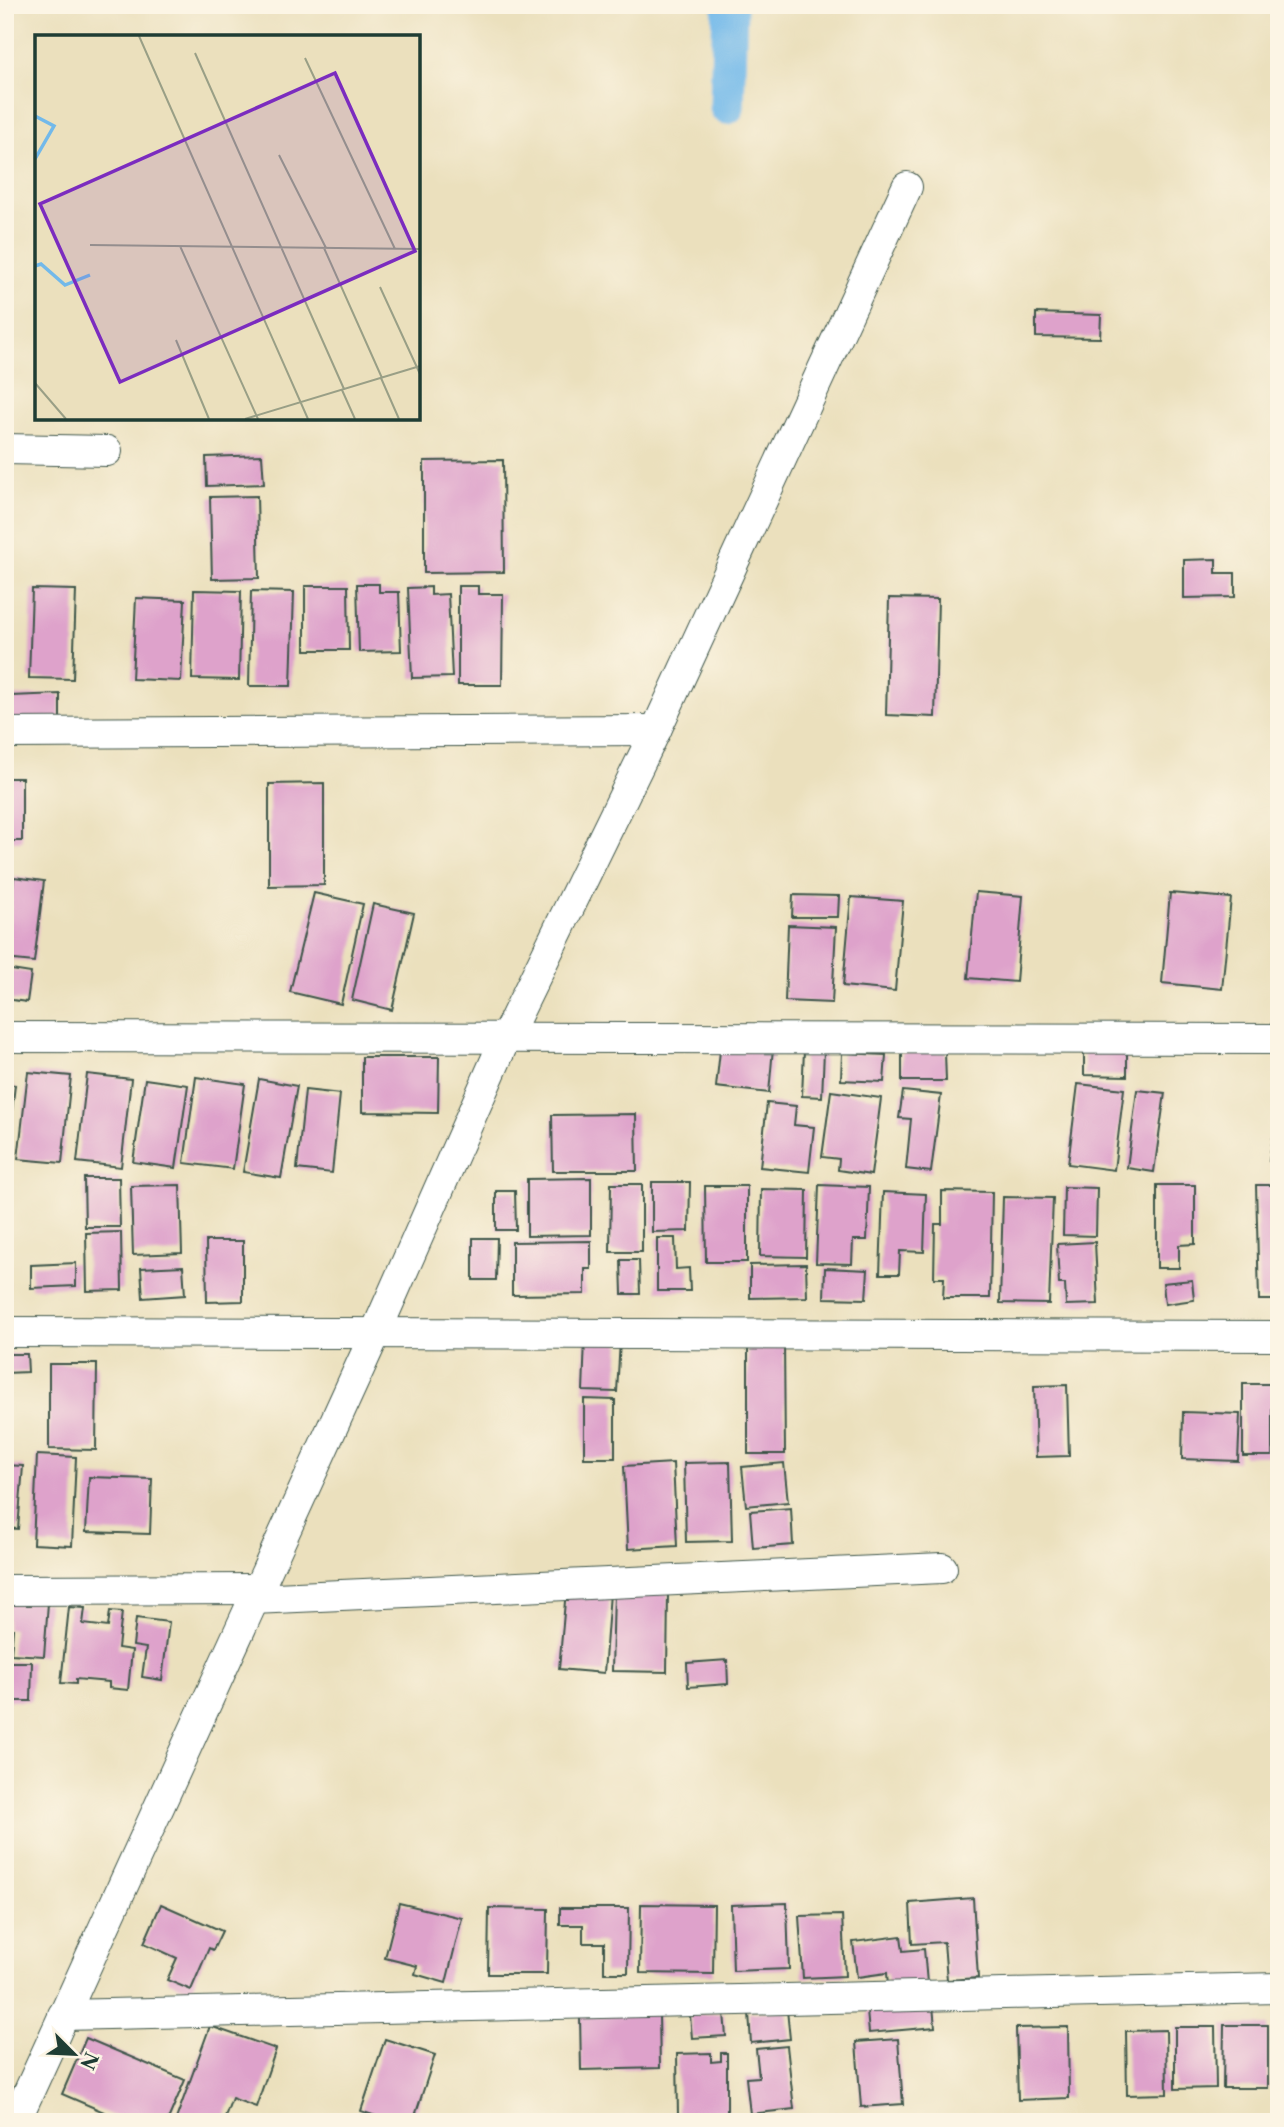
<svg xmlns="http://www.w3.org/2000/svg" width="1284" height="2127" viewBox="0 0 1284 2127" font-family="'Libre Caslon Text',serif">
<style>
.lines{fill:none;stroke-linecap:round;stroke-linejoin:round}
.canal{stroke:#72b9ea;stroke-width:35}
.building{fill:#dea2cb}
.street-casing{stroke:#3e5549;stroke-width:32}
.street{stroke:#fff;stroke-width:30}
.inset-river{fill:none;stroke:#72b9ea;stroke-width:3.5}
.inset-road{fill:none;stroke:#999f86;stroke-width:2}
.view{fill:#7b2cbf;fill-opacity:0.15;stroke:#7b2cbf;stroke-width:3.5}
.inset-edge{fill:none;stroke:#1f3d34;stroke-width:3.5}
</style>
<rect width="100%" height="100%" fill="#fcf5e5"/>
<filter id="ink" filterUnits="userSpaceOnUse"><feTurbulence type="fractalNoise" baseFrequency=".0143" numOctaves="2"/><feDisplacementMap in="SourceGraphic" scale="14" xChannelSelector="R" yChannelSelector="G"/><feConvolveMatrix kernelMatrix="1 2 1 2 8 2 1 2 1" color-interpolation-filters="sRGB"/></filter>
<filter id="wash" filterUnits="userSpaceOnUse"><feTurbulence type="fractalNoise" baseFrequency=".00686" numOctaves="4" result="noise"/><feDisplacementMap in="SourceGraphic" scale="28" xChannelSelector="R" yChannelSelector="G"/><feGaussianBlur stdDeviation="1.57" result="paint"/><feColorMatrix in="noise" values="0 0 0 0 0 0 0 0 0 0 0 0 0 0 0 0 0 1.4 0 .05"/><feComposite in="paint" operator="in"/></filter>
<g filter="url(#wash)">
<rect width="100%" height="100%" fill="#ebe0bd"/>
<g class="lines">
<path class="canal" d="M727,107L730,5"/>
</g>
<g id="blocks">
<g class="building">
<path d="M1036,313L1101,315L1100,338L1036,337Z"/>
<path d="M262,455L264,484L207,486L206,457Z"/>
<path d="M503,460L504,572L424,573V461Z"/>
<path d="M257,496L259,578L212,579L210,497Z"/>
<path d="M1216,559V573H1235V597L1184,598V560Z"/>
<path d="M357,584H379V592H399L401,651L359,652Z"/>
<path d="M305,586H348L349,650H305Z"/>
<path d="M458,586H478V594H503L502,685H458Z"/>
<path d="M431,587V595L448,594L452,677L412,678L408,588Z"/>
<path d="M32,589L76,590L73,679L29,678Z"/>
<path d="M194,590L241,591L239,680L192,679Z"/>
<path d="M251,591L294,592L291,686H249Z"/>
<path d="M136,598L185,600L181,681L132,679Z"/>
<path d="M889,598L938,599L935,717L886,715Z"/>
<path d="M60,694V721L12,722L11,696Z"/>
<rect x="5" y="778" width="17" height="63"/>
<path d="M324,783V885L269,886V784Z"/>
<path d="M14,877L44,881L34,962L5,959Z"/>
<path d="M976,892L1023,896L1016,982L968,978Z"/>
<path d="M314,893L363,904L341,1004L290,992Z"/>
<path d="M1170,893L1231,898L1222,989L1162,983Z"/>
<path d="M793,895L839,896L838,917H792Z"/>
<path d="M851,897L903,901L895,991L843,986Z"/>
<path d="M373,904L414,913L392,1010L352,1000Z"/>
<path d="M788,925L836,927L832,1003L785,1001Z"/>
<path d="M5,969L31,973L27,1002L5,999Z"/>
<path d="M721,1042L773,1048L769,1093L716,1087Z"/>
<path d="M804,1050L824,1051L822,1097L802,1096Z"/>
<path d="M1084,1051L1127,1052V1076L1084,1075Z"/>
<path d="M945,1052L946,1081H902V1053Z"/>
<path d="M842,1053L886,1055L884,1082L841,1080Z"/>
<path d="M362,1057H439L438,1113L362,1112Z"/>
<path d="M28,1072L71,1076L62,1163L18,1159Z"/>
<path d="M87,1074L131,1079L121,1167L77,1162Z"/>
<path d="M196,1077L245,1084L233,1169L184,1163Z"/>
<path d="M145,1079L188,1085L176,1168L133,1162Z"/>
<path d="M259,1079L297,1086L281,1178L243,1172Z"/>
<path d="M5,1084L15,1085L7,1154H5Z"/>
<path d="M1078,1084L1124,1089L1114,1170L1068,1164Z"/>
<path d="M305,1090L340,1094L332,1173L297,1169Z"/>
<path d="M1137,1090L1165,1093L1154,1172L1127,1168Z"/>
<path d="M831,1091L881,1098L871,1175L838,1170L839,1159L822,1157Z"/>
<path d="M903,1091L941,1095L931,1172L906,1169L911,1119L899,1118Z"/>
<path d="M767,1103L796,1106L794,1125L814,1127L809,1172L760,1167Z"/>
<path d="M1277,1112H1279V1162L1269,1161Z"/>
<path d="M636,1114L637,1171H553L552,1115Z"/>
<path d="M84,1178H119L120,1227H85Z"/>
<path d="M591,1178V1235L527,1236V1179Z"/>
<path d="M652,1182H690L689,1231L652,1232Z"/>
<path d="M611,1184H642V1252H610Z"/>
<path d="M180,1185L182,1253L133,1255L131,1186Z"/>
<path d="M819,1185L869,1187L867,1240H853L852,1264L816,1263Z"/>
<path d="M1157,1185H1195V1244L1179,1245V1268H1157Z"/>
<path d="M1256,1185H1279V1300H1259Z"/>
<path d="M705,1186H747V1262H706Z"/>
<path d="M1064,1187L1097,1188L1096,1236L1063,1235Z"/>
<path d="M761,1189L807,1190L806,1257L760,1256Z"/>
<path d="M496,1191H515L516,1230H496Z"/>
<path d="M942,1191L992,1192L990,1298H943L944,1278H934L935,1224H942Z"/>
<path d="M883,1192L926,1194L924,1252L900,1251L899,1274H880Z"/>
<path d="M1003,1197L1053,1198L1049,1304L1000,1303Z"/>
<path d="M121,1232L122,1290L87,1291L86,1233Z"/>
<path d="M473,1238H497L496,1280H473Z"/>
<path d="M657,1238H675L676,1269L689,1268L690,1291H657Z"/>
<path d="M206,1241H243V1301L207,1302Z"/>
<path d="M591,1241V1269H585V1294L512,1295V1242Z"/>
<path d="M1095,1242L1098,1304L1066,1305L1065,1284H1059L1057,1244Z"/>
<path d="M621,1260H639L640,1294H622Z"/>
<path d="M76,1263V1286L31,1288V1265Z"/>
<path d="M806,1264L807,1297L750,1298V1265Z"/>
<path d="M183,1266L185,1295L143,1298L141,1268Z"/>
<path d="M825,1268L868,1270L866,1299L824,1298Z"/>
<rect x="5" y="1273" width="4" height="23"/>
<path d="M1192,1280L1194,1300L1165,1304L1163,1283Z"/>
<path d="M585,1339L620,1341L617,1392L583,1391Z"/>
<path d="M748,1340H784L785,1454H748Z"/>
<path d="M5,1354H27L28,1372L5,1373Z"/>
<path d="M49,1364H97L96,1450L49,1449Z"/>
<rect x="1243" y="1384" width="29" height="72"/>
<path d="M1067,1385L1069,1456L1036,1457L1034,1386Z"/>
<path d="M584,1399L615,1400V1458H584Z"/>
<path d="M1183,1412L1240,1414L1238,1461L1182,1459Z"/>
<path d="M37,1455L76,1457L72,1546L33,1544Z"/>
<path d="M730,1462L732,1541L686,1542L684,1463Z"/>
<path d="M673,1463L677,1546L628,1549L624,1466Z"/>
<path d="M784,1463L788,1502L746,1506L742,1467Z"/>
<path d="M5,1465L23,1466L18,1529L5,1528Z"/>
<path d="M89,1477L152,1479L150,1534L86,1532Z"/>
<path d="M791,1508L793,1545L753,1548L750,1511Z"/>
<path d="M566,1590L610,1593L604,1673L559,1669Z"/>
<path d="M614,1593H668L667,1672L612,1671Z"/>
<path d="M9,1600L48,1603L44,1656L11,1654L13,1629H7Z"/>
<path d="M69,1607L85,1608L83,1624L108,1627L110,1611L122,1612L118,1648L132,1650L128,1690L109,1688V1682L76,1679V1684L61,1683Z"/>
<path d="M136,1618L169,1622L162,1680L142,1677L146,1648L133,1646Z"/>
<path d="M727,1660L728,1684L688,1687L687,1663Z"/>
<path d="M5,1662H32L31,1701H5Z"/>
<path d="M973,1898L978,1978L947,1980L944,1942L912,1944L910,1903Z"/>
<path d="M399,1903L462,1918L446,1983L415,1974L417,1966L385,1958Z"/>
<path d="M787,1903L789,1969L733,1971L731,1905Z"/>
<path d="M161,1904L222,1931L213,1950L209,1948L191,1990L167,1980L177,1958L144,1943Z"/>
<path d="M641,1904L714,1905L713,1974L640,1973Z"/>
<path d="M489,1908L548,1909L547,1974H488Z"/>
<path d="M560,1908H629L628,1973H604V1943H583V1925H560Z"/>
<path d="M842,1915L845,1976L803,1978L799,1916Z"/>
<path d="M901,1936L903,1951L924,1949L927,1983L888,1986L887,1973L857,1977L853,1942Z"/>
<path d="M933,2006L935,2027L869,2033L867,2011Z"/>
<path d="M787,2010L790,2039L751,2043L749,2013Z"/>
<path d="M724,2013L726,2036L692,2038L690,2015Z"/>
<path d="M659,2014L660,2068L581,2070L580,2016Z"/>
<path d="M1275,2023H1279V2088H1274Z"/>
<path d="M1224,2025H1268V2088H1223Z"/>
<path d="M210,2026L276,2049L256,2107L232,2098L223,2122H175Z"/>
<path d="M1068,2027L1069,2098L1018,2100L1016,2028Z"/>
<path d="M1175,2027H1215L1216,2088L1175,2089Z"/>
<path d="M1166,2030L1167,2094L1127,2095L1126,2031Z"/>
<path d="M86,2038L185,2080L167,2122H127L62,2094Z"/>
<path d="M385,2039L435,2055L413,2122H393L361,2111Z"/>
<path d="M898,2039L903,2104L861,2107L856,2042Z"/>
<path d="M787,2046L794,2109L750,2114L746,2078L759,2077L756,2049Z"/>
<path d="M711,2053V2062L721,2061V2053H727V2115L678,2116L677,2054Z"/>
</g>
</g>
</g>
<g filter="url(#ink)">
<use href="#blocks" fill-opacity="0" stroke="#3e5549" stroke-width="2"/>
<g class="lines">
<defs>
<g id="street">
<path d="M5,449L107,451"/>
<path d="M5,733L656,730"/>
<path d="M5,1037L1279,1039"/>
<path d="M5,1332L1279,1336"/>
<path d="M5,1590L258,1589"/>
<path d="M253,1599L942,1568"/>
<path d="M63,2015L1279,1988"/>
<path d="M15,2122L375,1334L506,1037L656,730L907,187"/>
</g>
</defs>
<use href="#street" class="street-casing"/>
<use href="#street" class="street"/>
</g>
</g>
<g transform="translate(35 35)">
<rect width="385" height="385" fill="#ebe0bd"/>
<path class="inset-river" d="M0,81L19,91L0,124M0,231L6,229L30,250L55,240"/>
<path class="inset-road" d="M104,1L273,384M160,18L309,354M270,23L360,214M244,120L291,213M55,210L385,214M145,211L223,384M289,213L347,343M345,252L385,339M141,305L174,384M346,343L364,384M0,348L31,384M307,355L320,384M210,384L385,331"/>
<path class="view" d="M300,38L380,216L85,347L5,169Z"/>
<rect width="385" height="385" class="inset-edge"/>
</g>
<rect width="1284" height="2127" fill="none" stroke="#fcf5e5" stroke-width="28"/>
<g transform="translate(74 2054) rotate(114)" stroke="#fcf5e5" stroke-width="5" paint-order="stroke">
<path d="M0-5L12 26L0 18L-12 26Z" fill="#1f3d34"/>
<text y="-10" font-size="19" font-weight="bold" text-anchor="middle" fill="#1f3d34">N</text>
</g>
</svg>
